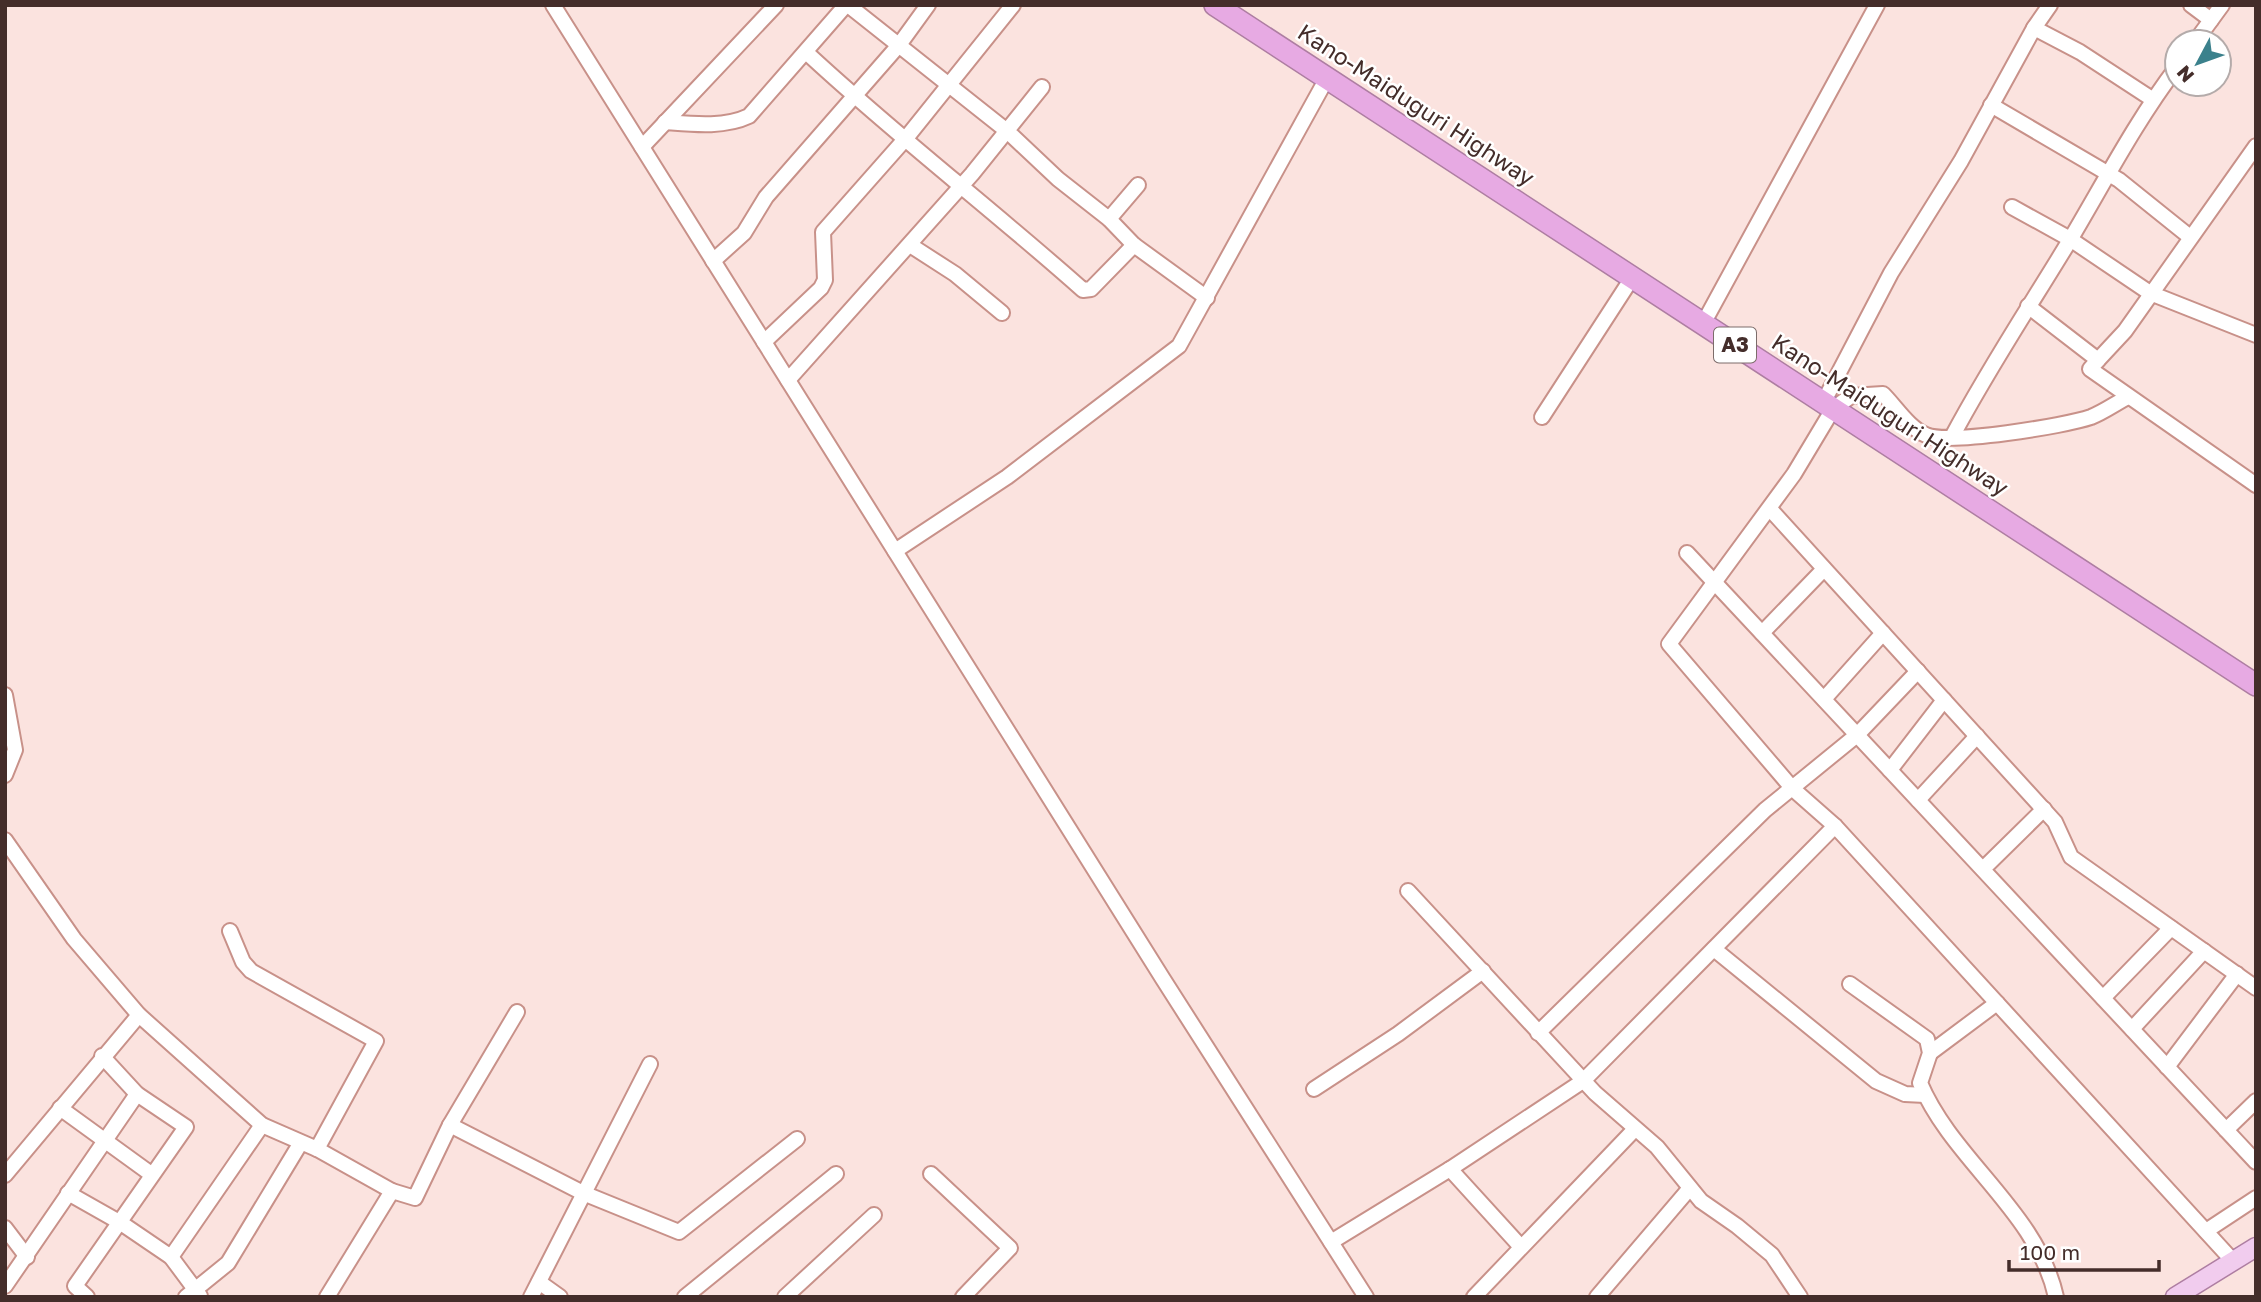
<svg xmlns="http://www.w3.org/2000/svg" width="2261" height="1302" viewBox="0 0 2261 1302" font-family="'Golos Text',sans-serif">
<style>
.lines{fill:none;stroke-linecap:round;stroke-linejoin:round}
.minor-casing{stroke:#c89189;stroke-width:18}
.major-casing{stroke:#ae7ea2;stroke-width:21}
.highway-casing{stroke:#ae7ea2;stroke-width:24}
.minor{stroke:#fff;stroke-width:14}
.major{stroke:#f1ccee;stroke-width:18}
.highway{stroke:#e7aae3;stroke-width:21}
.labels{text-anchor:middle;stroke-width:5;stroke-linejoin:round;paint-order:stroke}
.shield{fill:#fff;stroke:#7c6c6a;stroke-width:2}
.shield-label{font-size:21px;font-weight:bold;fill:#442d2a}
.street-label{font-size:23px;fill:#442d2a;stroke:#fff}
</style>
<rect width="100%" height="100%" fill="#fbe3df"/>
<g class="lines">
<defs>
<g id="minor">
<path d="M553,5L1163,979L1366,1297"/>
<path d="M848,5L1007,131L1058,179L1109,219L1134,245L1207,298"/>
<path d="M2191,5L2211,20"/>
<path d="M2034,28L2080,52L2152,99"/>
<path d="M2195,42L2222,5"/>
<path d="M806,52C895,135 992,209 1083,290L1091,289L1134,245"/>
<path d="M1991,105L2119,180L2190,237"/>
<path d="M665,122C691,124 724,128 749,116L846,5"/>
<path d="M642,147L776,5"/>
<path d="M2012,207L2070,239L2150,293L2256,335"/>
<path d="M1109,219L1138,185"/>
<path d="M910,245L955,274L1002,313"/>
<path d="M713,261L744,233L766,197L899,45L928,5"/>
<path d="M2028,306L2098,360L2090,369L2256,485"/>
<path d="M1703,324L1877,5"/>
<path d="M764,342L821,288L825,280L823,232L907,137L1013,5"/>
<path d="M2098,360L2125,331L2256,146"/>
<path d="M788,380L972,174L1042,87"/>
<path d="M2128,397C2116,403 2104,412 2091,417C2065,426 1948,445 1926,435C1909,428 1896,407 1883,394L1851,396L1833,409L1794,474L1669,644L1793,789L1835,826L2233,1261"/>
<path d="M1823,403L1891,273L1961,161L2034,28L2050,5"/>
<path d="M1542,417L1632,278"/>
<path d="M1952,437C1988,369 2030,306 2070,240C2105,181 2136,121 2177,67"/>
<path d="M1770,509L2055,822L2071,857L2256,988"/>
<path d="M895,551L1007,477L1179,346L1327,78"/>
<path d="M1687,553L2256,1162"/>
<path d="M1762,633L1824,569"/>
<path d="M5,695L15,750L5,775"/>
<path d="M1824,699L1883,633"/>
<path d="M1890,770L1944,700"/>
<path d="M1918,800L1977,736"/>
<path d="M5,840L74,939L139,1015L262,1125L317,1149L392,1191L415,1198L450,1125L517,1012"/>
<path d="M1983,869L2044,809"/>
<path d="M1408,891L1595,1093L1657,1147L1701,1201L1737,1226L1772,1255L1800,1297"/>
<path d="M230,931L243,962L251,971L376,1041L317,1149"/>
<path d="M1714,949L1876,1081L1905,1094L1925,1095"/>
<path d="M1850,984L1927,1039L1930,1053L1920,1083C1953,1161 2037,1211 2056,1297"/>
<path d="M2103,998L2171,928"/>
<path d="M2132,1029L2204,951"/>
<path d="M1538,1033L1765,810L1857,735L1918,671"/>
<path d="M1930,1053L1997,1003"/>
<path d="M2167,1067L2237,974"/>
<path d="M1314,1089L1398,1034L1483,971"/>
<path d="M60,1108L151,1174"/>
<path d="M450,1125L583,1193L679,1232L797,1139"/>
<path d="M2226,1130L2256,1101"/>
<path d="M1450,1169L1521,1247"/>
<path d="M931,1174L1010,1248L963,1297"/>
<path d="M5,1175L139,1015"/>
<path d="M68,1193L121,1223L171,1257L200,1296"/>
<path d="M5,1228L27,1257"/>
<path d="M2206,1231L2256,1198"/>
<path d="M1331,1242L1450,1169L1583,1081L1835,826"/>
<path d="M171,1257L262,1125"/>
<path d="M539,1282L560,1297"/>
<path d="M5,1286L137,1094"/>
<path d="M87,1297L75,1286L186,1127L137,1094L102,1056"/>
<path d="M186,1297L228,1263L300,1144"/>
<path d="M327,1297L392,1191"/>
<path d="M531,1297L650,1064"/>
<path d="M685,1297L836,1174"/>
<path d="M785,1297L874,1215"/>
<path d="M1474,1297L1634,1130"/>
<path d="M1597,1297L1690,1188"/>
</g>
<path id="major" d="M2175,1297L2256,1247"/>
<path id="highway" d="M1215,5L2256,685"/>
</defs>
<use href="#minor" class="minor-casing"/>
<use href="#major" class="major-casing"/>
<use href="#highway" class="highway-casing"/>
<use href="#minor" class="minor"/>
<use href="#major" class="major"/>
<use href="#highway" class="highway"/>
</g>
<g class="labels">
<rect class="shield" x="1714" y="327.5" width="42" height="35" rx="5"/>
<g class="shield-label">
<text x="1735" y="352">A3</text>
</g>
<g class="street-label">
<text transform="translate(1416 105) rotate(33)" y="8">Kano-Maiduguri Highway</text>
<text transform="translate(1890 415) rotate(33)" y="8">Kano-Maiduguri Highway</text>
</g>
</g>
<rect width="2261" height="1302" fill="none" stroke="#442d2a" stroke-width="14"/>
<g transform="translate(2198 63) rotate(229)"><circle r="33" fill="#ffffff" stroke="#b4abaa" stroke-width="2"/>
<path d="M0-5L12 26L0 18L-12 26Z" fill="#3b818c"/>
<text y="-10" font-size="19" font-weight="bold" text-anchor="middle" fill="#442d2a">N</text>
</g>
<path d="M2009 1260v10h150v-10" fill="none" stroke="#442d2a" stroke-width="3.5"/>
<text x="2020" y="1260" font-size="21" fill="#442d2a" stroke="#ffffff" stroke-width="5" paint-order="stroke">100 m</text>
</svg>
